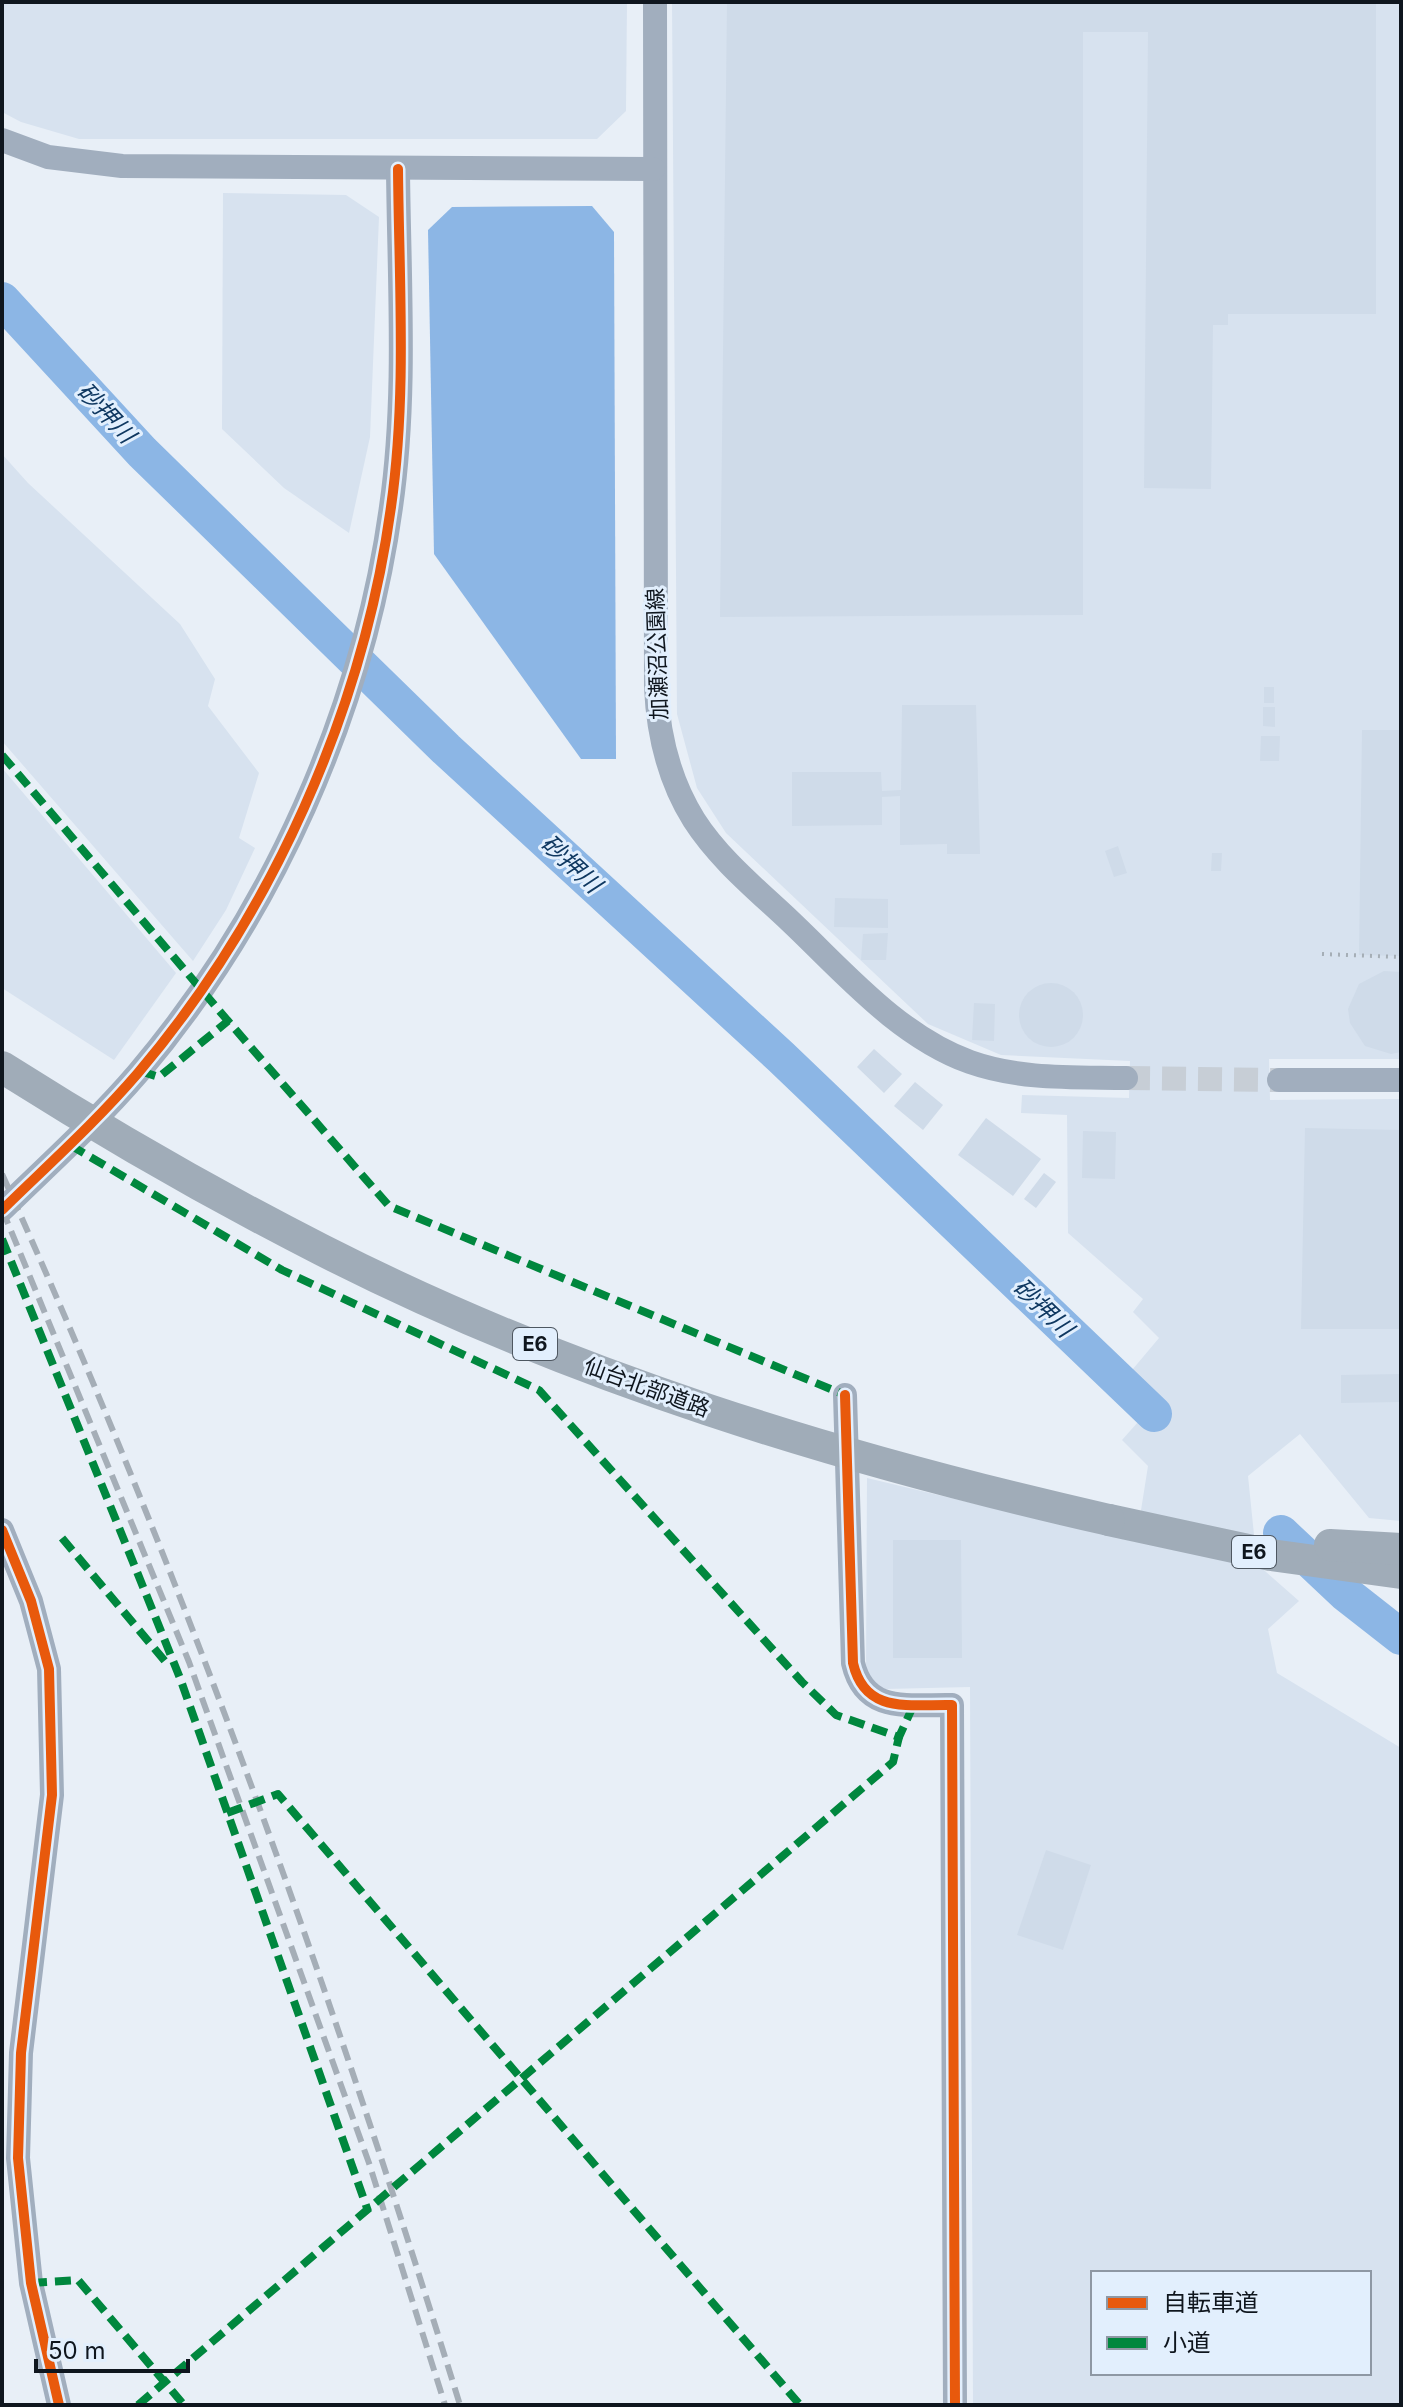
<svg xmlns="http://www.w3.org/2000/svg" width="1403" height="2407" viewBox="0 0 1403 2407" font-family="Inter,'Noto Sans JP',sans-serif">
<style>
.built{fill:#d7e2ef;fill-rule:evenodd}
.water{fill:#8cb6e5}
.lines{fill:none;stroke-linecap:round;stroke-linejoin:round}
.river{stroke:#8cb6e5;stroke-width:36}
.building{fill:#cfdbe9}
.secondary-tunnel{stroke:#c7ced6;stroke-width:24;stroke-dasharray:24 12;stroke-linecap:butt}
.path{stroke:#a5aeb6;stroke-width:4;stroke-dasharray:2 6;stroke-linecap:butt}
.secondary{stroke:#a1aebe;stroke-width:24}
.highway{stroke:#a0acb8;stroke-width:32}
.rail{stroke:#a5aeb7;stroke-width:6;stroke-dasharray:16 8;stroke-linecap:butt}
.highway-bridge{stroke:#a0acb8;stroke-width:32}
.quiet{stroke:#00873e;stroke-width:8;stroke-dasharray:16 8;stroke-linecap:butt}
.cycleway-casing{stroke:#e2effd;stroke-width:15}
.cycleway{stroke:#e8590c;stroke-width:10}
.labels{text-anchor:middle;stroke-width:6;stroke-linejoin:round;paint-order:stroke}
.shield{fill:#e2effd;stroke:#4e5761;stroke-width:2}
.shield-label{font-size:20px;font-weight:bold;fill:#0f161e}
.street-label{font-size:22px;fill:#0f161e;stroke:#e2effd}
.water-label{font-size:24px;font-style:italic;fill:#0f3861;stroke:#e2effd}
</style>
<rect width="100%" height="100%" fill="#e8eff7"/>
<g class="built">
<path d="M2,2H627L626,111L597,139H79L21,122L2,112Z"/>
<path d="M672,2H1401V1059H1269L1270,1100L1401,1099V1521L1369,1518L1300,1434L1248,1476L1257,1564L1299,1601L1268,1629L1277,1673L1401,1748V2405H973L970,1687L885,1689L873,1683L866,1670L867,1478L1136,1542L1148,1466L1122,1440L1154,1404L1127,1376L1159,1338L1133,1312L1143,1299L1068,1233L1067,1115L1021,1113L1022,1095L1129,1098L1130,1061L1001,1055L928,1024L726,833L697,788L677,714ZM1093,2273H1369V2373H1093Z"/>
<path d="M223,193L346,195L379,217L370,437L349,533L284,488L222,429Z"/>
<path d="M2,454L28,483L180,624L215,679L208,706L259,773L239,838L255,848L226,910L193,961L2,741Z"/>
<path d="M2,768L176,973L114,1060L2,988Z"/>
</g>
<path class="water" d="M592,206L614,232L616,759H581L434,554L428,230L452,207Z"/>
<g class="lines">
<g class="river">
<path d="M2,300L142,452L446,749L781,1057L1154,1414"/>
<path d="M1281,1533L1346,1594L1401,1637"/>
</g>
</g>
<g class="building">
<path d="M727,2H1376V314H1228V325H1213L1211,489L1144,488L1148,32H1083V615L720,617Z"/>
<rect x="1264" y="687" width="10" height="16"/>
<path d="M902,705H976L980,854H947V844L900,845V796L882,797V825L792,826V772H881L882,791L901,790Z"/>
<path d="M1263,707H1275V727L1263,726Z"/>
<path d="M1362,730H1401V956L1359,955Z"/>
<path d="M1261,736H1280L1279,761H1260Z"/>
<path d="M1118,846L1127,873L1114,877L1105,851Z"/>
<path d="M1212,853H1222L1221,871H1211Z"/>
<path d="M835,898L888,899V928L834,927Z"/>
<path d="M888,933L886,960H861L863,934Z"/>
<path d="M1384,971L1401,972V1052L1391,1054L1365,1046L1350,1023L1348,1009L1359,984Z"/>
<circle cx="1051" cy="1015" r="32"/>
<path d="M974,1003L995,1004L994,1041L972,1040Z"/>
<path d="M874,1049L902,1074L884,1093L857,1067Z"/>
<path d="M915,1082L943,1105L923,1130L894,1106Z"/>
<path d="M986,1118L1041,1159L1013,1196L958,1155Z"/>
<path d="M1305,1128L1401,1130V1329H1301Z"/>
<path d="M1083,1131L1116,1132L1115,1179L1082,1178Z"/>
<path d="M1044,1173L1056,1182L1036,1208L1024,1199Z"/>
<path d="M1401,1374V1402L1341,1403V1375Z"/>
<path d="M893,1540H961L962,1658H893Z"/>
<path d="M1046,1850L1091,1865L1063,1950L1017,1935Z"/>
</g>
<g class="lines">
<path class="secondary-tunnel" d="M1126,1078L1279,1080"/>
<path class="path" d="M1322,954L1401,957"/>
<g class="secondary">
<path d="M655,2L656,687C658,734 669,780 694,820C719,859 756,889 790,921C844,972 898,1036 970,1062C1021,1080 1073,1077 1126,1078"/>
<path d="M2,140L48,157L122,166L653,169"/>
<path d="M1279,1080H1401"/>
<path d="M2,1210C48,1165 96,1122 138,1073C272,915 363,711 391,507C407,396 399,281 398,169"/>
<path d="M845,1395L853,1663C865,1715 910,1704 952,1705L955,2405"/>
<path d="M2,1530L31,1601L49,1669L52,1795L21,2053L18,2158L31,2283L59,2405"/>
</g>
<g class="highway">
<path d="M1109,1520L1271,1555L1401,1573"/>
<path d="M1330,1545L1401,1549"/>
</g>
<g class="rail">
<path d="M2,1174C182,1572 331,1988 460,2405"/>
<path d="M2,1209L189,1662L369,2163L445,2405"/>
</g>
<path class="highway-bridge" d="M2,1067C106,1133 212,1194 322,1250C569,1376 839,1459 1109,1520"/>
<g class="quiet">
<path d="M2,755L228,1021"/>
<path d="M140,1071L159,1077L228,1021L389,1206L845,1395"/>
<path d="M70,1145L282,1270L539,1390L802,1682L836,1715L899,1737L914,1704"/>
<path d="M2,1239L180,1678L368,2211"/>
<path d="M62,1538L169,1666"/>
<path d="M227,1813L278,1794L800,2405"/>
<path d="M31,2283L78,2280L184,2405"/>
<path d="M138,2405L893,1762L899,1737"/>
</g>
<defs>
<g id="cycleway">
<path d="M2,1210C48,1165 96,1122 138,1073C272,915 363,711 391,507C407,396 399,281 398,169"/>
<path d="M845,1395L853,1663C865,1715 910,1704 952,1705L955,2405"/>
<path d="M2,1530L31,1601L49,1669L52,1795L21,2053L18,2158L31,2283L59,2405"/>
</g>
</defs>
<use href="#cycleway" class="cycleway-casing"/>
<use href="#cycleway" class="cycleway"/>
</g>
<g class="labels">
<g class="shield">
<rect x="513" y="1328" width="44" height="32" rx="6"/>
<rect x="1232" y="1536" width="44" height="32" rx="6"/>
</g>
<g class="shield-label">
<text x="535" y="1351">E6</text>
<text x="1254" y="1559">E6</text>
</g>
<g class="street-label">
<text transform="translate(657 654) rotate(-92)" y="8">加瀬沼公園線</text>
<text transform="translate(647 1387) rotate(20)" y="8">仙台北部道路</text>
</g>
<g class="water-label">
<text transform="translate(106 413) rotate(47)" y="8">砂押川</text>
<text transform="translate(571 864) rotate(43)" y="8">砂押川</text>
<text transform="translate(1043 1308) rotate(44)" y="8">砂押川</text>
</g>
</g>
<rect width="1403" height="2407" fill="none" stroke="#0f161e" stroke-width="8"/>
<rect x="1091" y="2271" width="280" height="104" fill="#e2effd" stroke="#8e98a4" stroke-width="2"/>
<rect x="1107" y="2297" width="40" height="12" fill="#e8590c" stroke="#8e98a4" stroke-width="2"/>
<text x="1163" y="2311" font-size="24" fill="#0f161e">自転車道</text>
<rect x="1107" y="2337" width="40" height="12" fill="#00873e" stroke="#8e98a4" stroke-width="2"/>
<text x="1163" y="2351" font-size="24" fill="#0f161e">小道</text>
<path d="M36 2359v12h152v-12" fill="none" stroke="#0f161e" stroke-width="4"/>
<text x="48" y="2359" font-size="24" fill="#0f161e" stroke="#e2effd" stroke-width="6" paint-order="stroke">50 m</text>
</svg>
